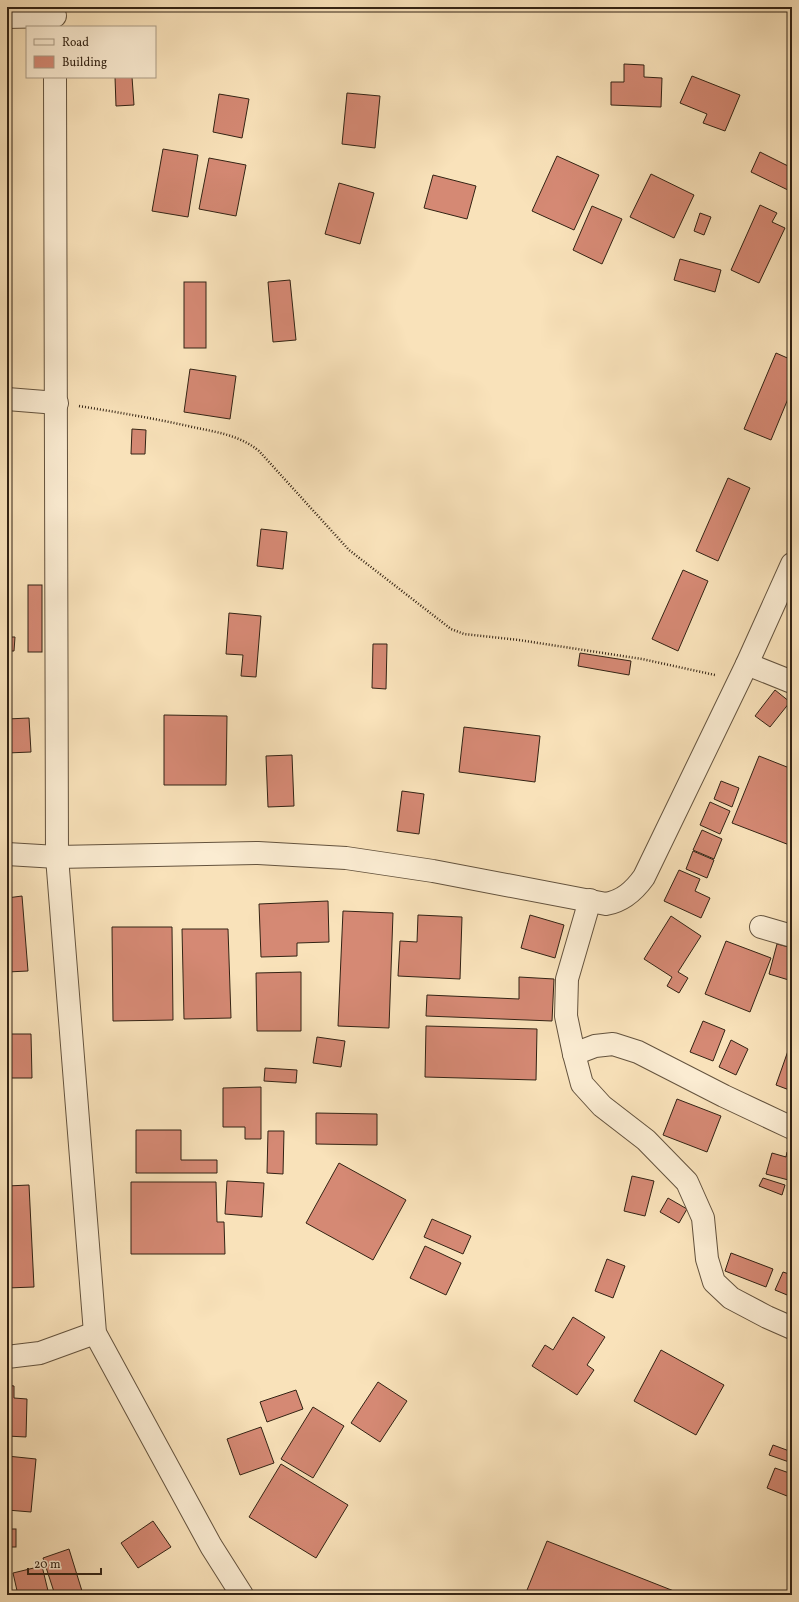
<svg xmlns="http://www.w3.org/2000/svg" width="799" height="1602" viewBox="0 0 799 1602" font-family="Vollkorn,serif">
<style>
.building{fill:#d58974;stroke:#332314}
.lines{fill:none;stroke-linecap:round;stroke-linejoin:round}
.minor-casing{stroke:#64533e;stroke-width:24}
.path{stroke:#332314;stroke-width:2.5;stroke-dasharray:1 2;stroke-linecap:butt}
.minor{stroke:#fbecd2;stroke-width:22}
</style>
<rect width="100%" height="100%" fill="#f9e2ba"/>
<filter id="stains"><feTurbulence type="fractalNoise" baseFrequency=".005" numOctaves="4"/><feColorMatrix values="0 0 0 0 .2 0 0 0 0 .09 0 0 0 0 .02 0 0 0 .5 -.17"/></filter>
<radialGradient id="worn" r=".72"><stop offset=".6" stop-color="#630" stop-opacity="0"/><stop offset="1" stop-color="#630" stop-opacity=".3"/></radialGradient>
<g class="building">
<path d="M624,64L644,65V77L662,78L661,107L611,105V82H624Z"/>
<path d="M692,76L740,95L725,131L703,123L707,114L680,103Z"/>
<path d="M115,77H132L134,105L116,106Z"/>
<path d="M347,93L380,96L375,148L342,144Z"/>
<path d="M219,94L249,99L242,138L213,132Z"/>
<path d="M163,149L198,155L188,217L152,211Z"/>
<path d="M760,152L792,168V192L751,172Z"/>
<path d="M557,156L599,175L574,230L532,211Z"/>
<path d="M209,158L246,165L236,216L199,209Z"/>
<path d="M651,174L694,195L674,238L630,217Z"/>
<path d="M433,175L476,186L467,219L424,208Z"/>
<path d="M339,183L374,193L360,244L325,234Z"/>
<path d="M760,205L777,213L772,222L785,228L759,283L731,270Z"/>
<path d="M592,206L622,219L602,264L573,250Z"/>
<path d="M700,213L711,217L704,235L694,231Z"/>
<path d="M680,259L721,270L715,292L674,280Z"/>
<path d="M290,280L296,340L273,342L268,282Z"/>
<rect x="184" y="282" width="22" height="66"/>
<path d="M776,353L792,360V389L771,440L744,429Z"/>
<path d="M190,369L236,376L230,419L184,412Z"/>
<path d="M132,429L146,430L145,454H131Z"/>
<path d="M728,478L750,488L718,561L696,551Z"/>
<path d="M261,529L287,532L283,569L257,566Z"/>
<path d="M683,570L708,581L678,651L652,639Z"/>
<rect x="28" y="585" width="14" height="67"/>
<path d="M229,613L261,616L256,677L241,676L243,655L226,654Z"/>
<path d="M7,637H15L14,651H7Z"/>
<path d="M373,644H387L386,689L372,688Z"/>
<path d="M580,653L631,661L629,675L578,666Z"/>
<path d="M775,690L790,702L770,727L755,716Z"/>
<path d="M164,715L227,716L226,785H164Z"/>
<path d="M29,718L31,752L7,753V719Z"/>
<path d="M464,727L540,736L535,782L459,772Z"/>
<path d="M292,755L294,806L268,807L266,756Z"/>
<path d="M759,756L792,769V846L732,823Z"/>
<path d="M721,781L739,788L732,807L714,799Z"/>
<path d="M402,791L424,794L419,834L397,831Z"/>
<path d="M710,802L730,811L720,834L700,825Z"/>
<path d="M702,830L722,839L714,859L693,850Z"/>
<path d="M693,851L714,860L707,878L686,869Z"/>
<path d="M679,870L700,879L695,891L710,898L701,918L664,901Z"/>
<path d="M22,896L28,971L7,972V898Z"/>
<path d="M328,901L329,942L297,943V956L261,957L259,904Z"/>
<path d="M343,911L393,913L389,1028L338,1026Z"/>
<path d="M418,915L462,917L460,979L398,976L400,941L417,942Z"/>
<path d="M530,915L564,925L555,958L521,948Z"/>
<path d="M671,916L701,936L678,972L688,978L679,993L667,986L672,977L644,959Z"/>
<path d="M112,927H172L173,1020L113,1021Z"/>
<path d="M182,929H228L231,1018L184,1019Z"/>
<path d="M726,941L771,958L750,1012L705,994Z"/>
<path d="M777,944L792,948V981L769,974Z"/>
<path d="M301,972V1031H257L256,973Z"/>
<path d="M519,977L554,979L552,1021L426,1016L427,995L519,999Z"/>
<path d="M703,1021L725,1030L713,1061L690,1052Z"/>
<path d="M426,1026L537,1029L536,1080L425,1077Z"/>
<path d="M7,1034H31L32,1078H7Z"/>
<path d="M317,1037L345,1041L341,1067L313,1063Z"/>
<path d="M731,1040L748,1049L736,1075L719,1067Z"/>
<path d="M789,1048L792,1049V1091L776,1085Z"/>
<path d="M265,1068L297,1070L296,1083L264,1081Z"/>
<path d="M261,1087V1139H245V1127H223V1088Z"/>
<path d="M677,1099L721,1116L707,1152L663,1135Z"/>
<path d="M316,1113L377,1114V1145L316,1144Z"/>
<path d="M136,1130H181V1160H217V1173H136Z"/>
<path d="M268,1131H284L283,1174L267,1173Z"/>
<path d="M787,1152L792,1153V1181L766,1174L772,1153L786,1157Z"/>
<path d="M339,1163L406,1200L373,1260L306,1223Z"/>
<path d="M632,1176L654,1181L645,1216L624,1211Z"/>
<path d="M763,1178L785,1185L782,1195L759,1186Z"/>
<path d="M227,1181L264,1183L262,1217L225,1214Z"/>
<path d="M131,1182H216L217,1222H224L225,1254H131Z"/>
<path d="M29,1185L34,1287L7,1288V1186Z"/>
<path d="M668,1198L687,1209L679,1223L660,1212Z"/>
<path d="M432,1219L471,1236L463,1254L424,1237Z"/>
<path d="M425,1246L461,1263L446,1295L410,1278Z"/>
<path d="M731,1253L773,1269L766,1287L725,1271Z"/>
<path d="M607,1259L625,1266L613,1298L595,1291Z"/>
<path d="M783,1272L792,1275V1297L775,1290Z"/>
<path d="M573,1317L605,1337L587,1365L594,1370L577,1395L532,1366L545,1345L553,1350Z"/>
<path d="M661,1350L724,1385L696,1435L634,1401Z"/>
<path d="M378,1382L407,1401L380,1442L351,1423Z"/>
<path d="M7,1385L14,1386V1398L27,1399L26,1437L7,1436Z"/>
<path d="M296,1390L303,1409L267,1422L260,1402Z"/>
<path d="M313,1407L344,1426L313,1478L281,1459Z"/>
<path d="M261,1427L274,1463L240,1475L227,1439Z"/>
<path d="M773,1445L792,1452V1463L769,1455Z"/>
<path d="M7,1456L36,1459L31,1512L7,1510Z"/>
<path d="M281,1464L348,1505L316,1558L249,1517Z"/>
<path d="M775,1468L792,1474V1498L767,1488Z"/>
<path d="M153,1521L171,1547L138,1568L121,1543Z"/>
<rect x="7" y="1529" width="9" height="18"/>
<path d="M547,1541L684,1595H525Z"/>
<path d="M69,1549L82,1591L70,1595H55L43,1558Z"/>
<path d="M42,1566L49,1595H18L13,1573Z"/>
</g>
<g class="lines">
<defs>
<g id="minor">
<path d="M7,17L55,16"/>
<path d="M55,77L57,857L95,1333L211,1546L242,1595"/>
<path d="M7,399L57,403"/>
<path d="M747,664L792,682"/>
<path d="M7,854L57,857L258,853L346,858L433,871L606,904C623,901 634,891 644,877L747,664L792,564"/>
<path d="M590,900L567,979L566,1016L574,1054L582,1084L602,1106L646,1140L687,1182L703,1218L707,1259L714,1282L731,1298L767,1317L792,1328"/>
<path d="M761,927L792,936"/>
<path d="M574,1054L595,1046L613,1044L638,1052L724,1096L792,1128"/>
<path d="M7,1357L40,1353L95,1333"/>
</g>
</defs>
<use href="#minor" class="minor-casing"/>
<path class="path" d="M79,406C116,412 152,418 188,426C214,432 238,434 259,451L349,550L451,629L464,634L519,640L642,659L715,675"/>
<use href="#minor" class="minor"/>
</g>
<rect width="799" height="1602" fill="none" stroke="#f9e2ba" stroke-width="24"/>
<rect x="8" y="8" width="783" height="1586" fill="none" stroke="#332314" stroke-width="2"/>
<rect x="12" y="12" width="775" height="1578" fill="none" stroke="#332314"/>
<rect x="26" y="26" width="130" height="52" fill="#fbecd2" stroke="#ab9c86"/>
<rect x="34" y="39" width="20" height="6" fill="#fbecd2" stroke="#ab9c86"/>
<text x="62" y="46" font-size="12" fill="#332314">Road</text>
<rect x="34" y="56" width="20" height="12" fill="#d58974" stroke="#ab9c86"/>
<text x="62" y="66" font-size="12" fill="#332314">Building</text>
<path d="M28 1568v6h73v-6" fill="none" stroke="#332314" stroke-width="2"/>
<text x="34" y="1568" font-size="12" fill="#332314" stroke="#fbecd2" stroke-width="3" paint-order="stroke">20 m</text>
<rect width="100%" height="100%" filter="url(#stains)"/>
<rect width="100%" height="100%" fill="url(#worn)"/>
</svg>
